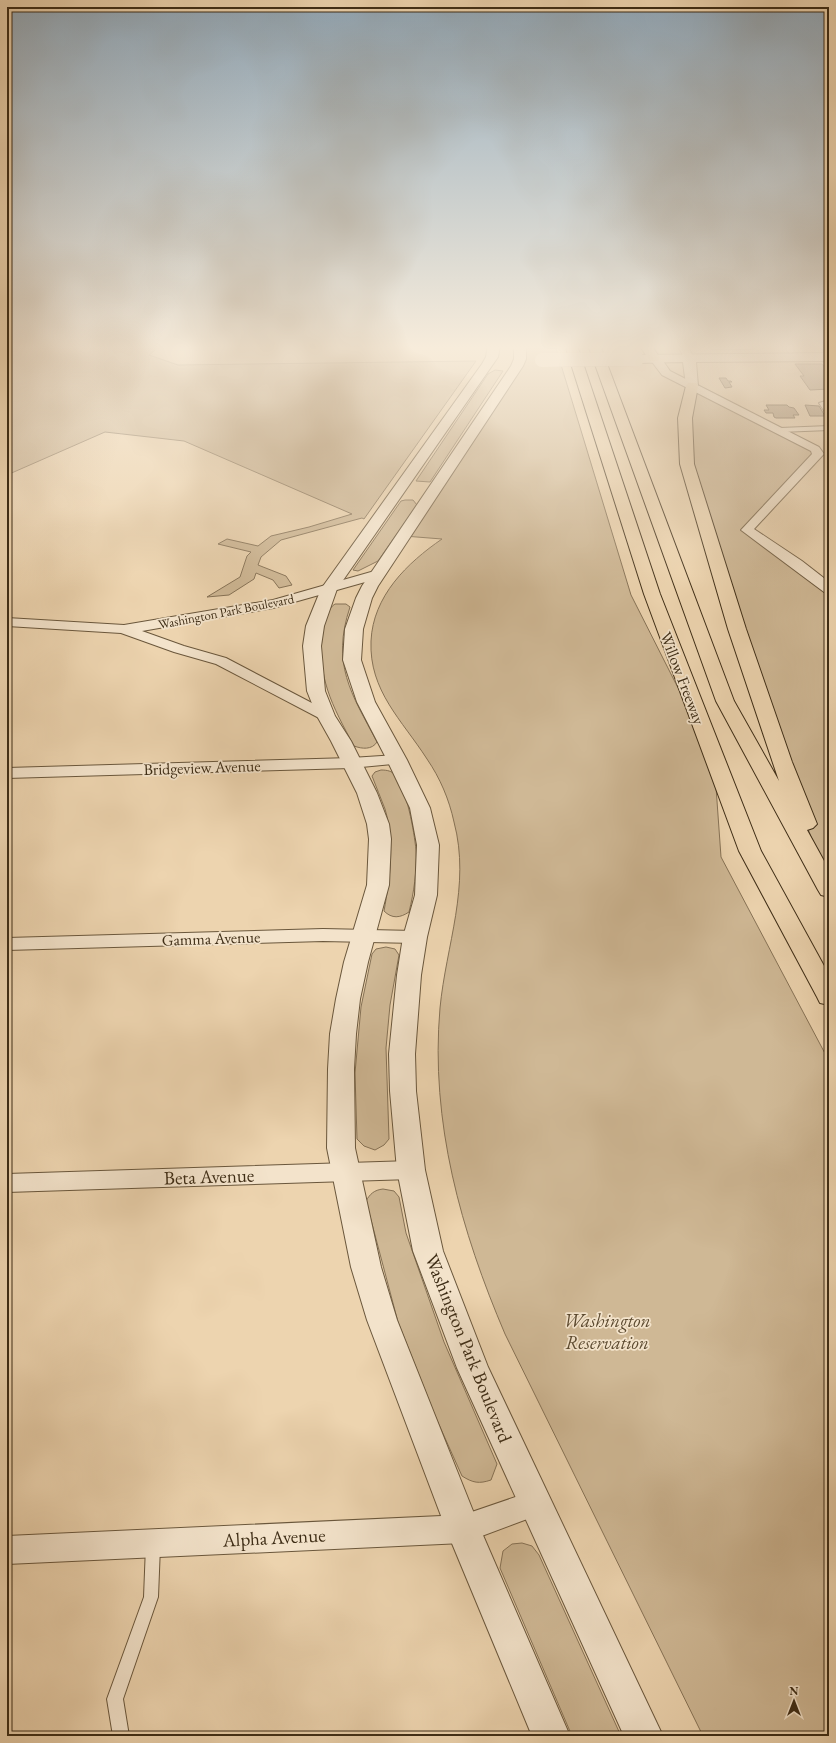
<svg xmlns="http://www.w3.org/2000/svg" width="836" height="1743" viewBox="0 0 836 1743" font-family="'EB Garamond',serif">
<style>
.green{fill:#cfb895;stroke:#867256}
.building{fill:#998466;stroke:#3e2d16}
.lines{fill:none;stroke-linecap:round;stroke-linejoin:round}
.service-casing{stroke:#6a573c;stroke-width:2}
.minor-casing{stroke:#6a573c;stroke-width:2}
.tertiary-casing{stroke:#6a573c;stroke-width:2}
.motorway-casing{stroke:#3e2d16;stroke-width:2}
.service{fill:#f3e3cb;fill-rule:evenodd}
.minor{fill:#f3e3cb;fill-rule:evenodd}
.tertiary{fill:#f3e3cb;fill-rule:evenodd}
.motorway{fill:#edd4af;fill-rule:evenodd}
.tertiary-bridge-casing{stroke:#6a573c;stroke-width:14;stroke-linecap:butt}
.tertiary-bridge{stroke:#f3e3cb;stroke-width:14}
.labels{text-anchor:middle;stroke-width:3.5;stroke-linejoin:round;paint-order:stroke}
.far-street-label{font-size:13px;fill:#3e2d16;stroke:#f3e3cb}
.street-label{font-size:16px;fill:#3e2d16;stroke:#f3e3cb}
.near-street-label{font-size:19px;fill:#3e2d16;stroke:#f3e3cb}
.near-park-label{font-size:19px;font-style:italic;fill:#5b492f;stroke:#f3e3cb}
</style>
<rect width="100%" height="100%" fill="#edd4af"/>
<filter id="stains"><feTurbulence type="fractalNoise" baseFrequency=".005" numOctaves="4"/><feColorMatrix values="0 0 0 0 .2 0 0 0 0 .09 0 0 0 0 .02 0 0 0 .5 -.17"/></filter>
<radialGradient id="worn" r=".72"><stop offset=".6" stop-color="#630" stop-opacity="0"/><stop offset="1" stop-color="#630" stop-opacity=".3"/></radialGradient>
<g class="green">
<path d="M7,345H161L149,355L178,365L476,361L364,519L362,518L281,540L261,557L258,565L286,576L292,585L279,588L273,580L256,573L254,579L229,595L207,597L240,577L247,556L251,552L218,544L227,539L258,546L271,536L309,527L352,514L184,441L105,432L7,475Z"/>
<path d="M520,345H555L631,595L714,759L721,857L829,1061V1736H703L505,1334C461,1231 430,1122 440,1008C446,945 471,886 454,822C449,799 440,778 427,759C402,720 369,691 371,641C373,596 407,563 442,539L404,536L517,366Z"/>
<path d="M495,370L503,371L430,482L416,481L488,374Z"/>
<path d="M692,386L818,454L750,527L829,589V883L782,762L687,464Z"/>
<path d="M405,500H413L417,505L378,561L358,571L353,570L401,501Z"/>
<path d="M335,604H346L350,607C331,664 351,693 377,742C372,750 362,749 354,746C332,705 316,677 323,628C325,620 328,608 335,604Z"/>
<path d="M381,770C387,770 392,771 395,775C407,790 414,831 416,850C417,871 414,892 409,912C400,918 392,919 384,911C390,878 395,842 385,809C381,798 376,787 372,776L375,772Z"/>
<path d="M386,947L395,949L399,955L390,1005L386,1048L389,1139L384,1145L375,1150L364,1146L357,1139L355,1073L361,1007L372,954L376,949Z"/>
<path d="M383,1189L394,1191L399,1197L406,1233L444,1342L497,1464L491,1480C479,1484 473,1483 462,1476L436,1418L398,1322L366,1201C370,1194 374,1190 383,1189Z"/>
<path d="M522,1543L532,1546L539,1555L621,1736H572L500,1568L503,1551L512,1544Z"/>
</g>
<g class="building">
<path d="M795,364H822L829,373V389L810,390L800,376H804Z"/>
<path d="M719,378H726L728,381H731L732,382H729L732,387L725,388Z"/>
<path d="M766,405H787L789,407L794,408L799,415H793L795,418H776L774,417L773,413H766L764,410H769Z"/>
<path d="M805,405L819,406L825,416H810Z"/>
</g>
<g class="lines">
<defs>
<g id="service">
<path d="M702,345L752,347L754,348L752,349H713Z"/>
<path d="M829,400V404H825L829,410V416L827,415L819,403Z"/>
<path d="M829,426V430L780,432L777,430L780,428Z"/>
<path d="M153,1539L158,1541L160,1546L158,1597L123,1699L129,1736H113L107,1699L144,1597L146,1546L148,1541Z"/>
</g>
<g id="minor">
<path d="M677,345H687L694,358L692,360H686Z"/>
<path d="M819,345H829V354L826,353Z"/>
<path d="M654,355C661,357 666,365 670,371L819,447L824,454L822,456L754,529L802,561L829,582V593L824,592L741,530L812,454L811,451L662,375L649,358Z"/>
<path d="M378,570L383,571L385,574L383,577L273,608L142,631L184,646L226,658L331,713L334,716L331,719L326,721L321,719L216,664L174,652L121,633L7,626V618L124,625L273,600Z"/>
<path d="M397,755L403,757L405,760L403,763L351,768L7,778V768L351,758Z"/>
<path d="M323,929L415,931L422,933L425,937L422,941L415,943L323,941L7,950V938Z"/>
<path d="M411,1161L419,1164L422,1170L419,1176L411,1179L7,1192V1174Z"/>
<path d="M536,1490L546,1494L550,1503L546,1512L463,1543L7,1564V1536L463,1515Z"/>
</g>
<g id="tertiary">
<path d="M488,345H500L498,357L337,589L324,626L321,646L325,691L335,716L351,741L377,793L389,824L391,839L389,885L368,962L360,999L356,1034L354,1069L355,1148L381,1267L397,1320L479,1526L570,1736H532L446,1529L367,1320L351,1267L327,1148L328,1069L330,1034L336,999L344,962L367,885L369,839L367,824L357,793L331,741L317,716L307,691L303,646L306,626L321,589L482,364L486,357Z"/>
<path d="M514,345H526V359L523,366L378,586L372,598L363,629L361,660L375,702L407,760L430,808L439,845L437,895L427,937L421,975L415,1054L416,1091L425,1170L443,1251L488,1367L663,1736H624L457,1368L413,1251L397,1170L390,1091L389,1054L397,975L403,937L415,895L417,845L410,808L387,760L357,702L343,660L345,629L356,598L362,586L511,366L514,359Z"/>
<path d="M829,353V361L696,362L698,386L696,389H688L686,386L683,362L637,363L633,362L631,359L633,356L637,355Z"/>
</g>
<g id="motorway">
<path d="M565,345H577L660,594L761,851L829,975V1005L820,1003L817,997L739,851L644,594Z"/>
<path d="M588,345H600L734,701L779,781L728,629L680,464L678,418L686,386L688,383H696L698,386L692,418L694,464L746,629L792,762L817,824L813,828L807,830L829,870V897L821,895L818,890L716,701Z"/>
<path d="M639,345H651L660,358L658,361H650Z"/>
</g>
</defs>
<use href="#service" class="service-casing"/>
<use href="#minor" class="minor-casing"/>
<use href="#tertiary" class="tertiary-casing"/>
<use href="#motorway" class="motorway-casing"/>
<use href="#service" class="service"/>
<use href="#minor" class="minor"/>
<use href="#tertiary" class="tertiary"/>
<use href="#motorway" class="motorway"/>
<defs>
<path id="tertiary-bridge" d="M542,360L637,359"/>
</defs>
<use href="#tertiary-bridge" class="tertiary-bridge-casing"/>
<use href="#tertiary-bridge" class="tertiary-bridge"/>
</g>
<linearGradient id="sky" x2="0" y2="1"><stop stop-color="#92aabc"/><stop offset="0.59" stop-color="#f7ecdb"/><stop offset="1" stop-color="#f7ecdb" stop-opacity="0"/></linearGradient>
<rect width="836" height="589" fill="url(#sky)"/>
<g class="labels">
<g class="far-street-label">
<text transform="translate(226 611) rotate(-11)" y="5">Washington Park Boulevard</text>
</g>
<g class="street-label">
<text transform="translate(683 678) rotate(69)" y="6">Willow Freeway</text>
<text transform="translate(202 767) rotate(-2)" y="6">Bridgeview Avenue</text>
<text transform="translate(211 938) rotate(-2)" y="6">Gamma Avenue</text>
</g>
<g class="near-street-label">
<text transform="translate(209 1176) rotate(-2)" y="7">Beta Avenue</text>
<text transform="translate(469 1348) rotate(68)" y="7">Washington Park Boulevard</text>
<text transform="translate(274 1537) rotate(-3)" y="7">Alpha Avenue</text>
</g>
<g class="near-park-label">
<text x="607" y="1327">Washington<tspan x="607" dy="22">Reservation</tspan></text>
</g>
</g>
<rect width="836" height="1743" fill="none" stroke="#edd4af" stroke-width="24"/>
<rect x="8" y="8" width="820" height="1727" fill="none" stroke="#3e2d16" stroke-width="2"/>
<rect x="12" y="12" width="812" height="1719" fill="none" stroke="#3e2d16"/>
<g transform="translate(794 1701)" stroke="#f3e3cb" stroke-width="3" paint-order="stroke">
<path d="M0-3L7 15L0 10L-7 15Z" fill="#3e2d16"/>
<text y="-6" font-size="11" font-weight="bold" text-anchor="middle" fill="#3e2d16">N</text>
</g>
<rect width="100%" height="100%" filter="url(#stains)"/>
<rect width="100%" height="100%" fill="url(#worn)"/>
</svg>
